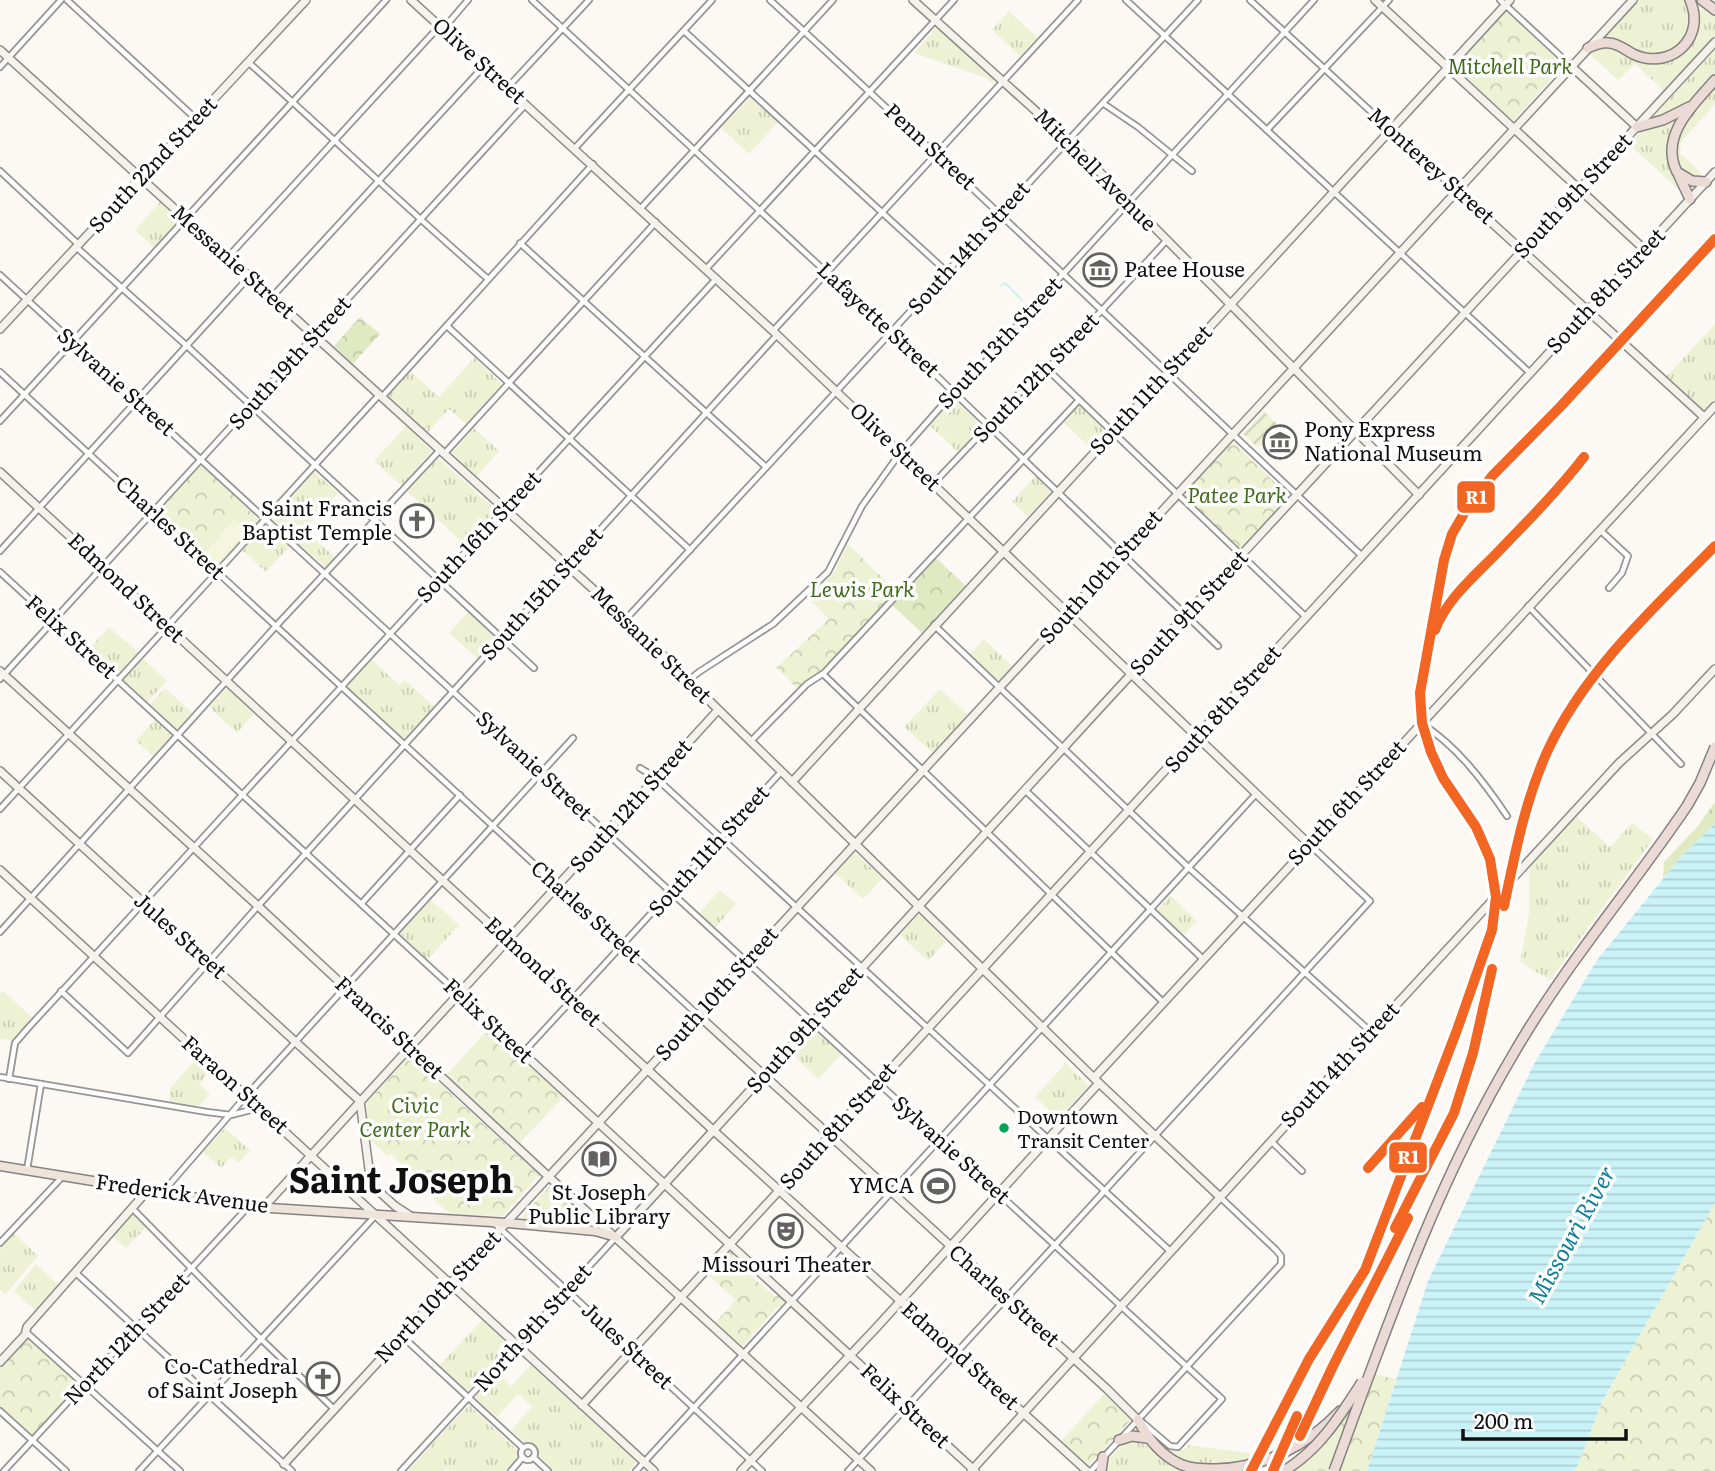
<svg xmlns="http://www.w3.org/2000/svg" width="1715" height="1471" viewBox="0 0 1715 1471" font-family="Literata,serif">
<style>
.grass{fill:url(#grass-tufts)}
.forest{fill:url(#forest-crowns)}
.park{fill:url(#park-crowns)}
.garden{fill:url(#garden-furrows)}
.pitch{fill:#f5f6de}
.water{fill:url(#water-rules)}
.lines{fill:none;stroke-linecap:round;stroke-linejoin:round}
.stream{stroke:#caf3f8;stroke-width:2}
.street-casing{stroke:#969593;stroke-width:8}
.secondary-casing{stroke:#8d8c8a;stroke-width:10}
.primary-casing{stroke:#848280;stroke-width:11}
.highway-casing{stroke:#848280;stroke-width:12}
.street{stroke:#fffefe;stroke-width:4.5}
.secondary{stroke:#f5f1eb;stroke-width:7}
.primary{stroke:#eee4da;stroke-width:8}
.highway{stroke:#ebdad6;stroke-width:9}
.highway-bridge-casing{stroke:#848280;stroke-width:12;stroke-linecap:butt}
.highway-bridge{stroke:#ebdad6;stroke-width:9}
.rail-1-casing{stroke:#fff;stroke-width:16}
.rail-1{stroke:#f26522;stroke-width:10}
.bus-dot{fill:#00a651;stroke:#fff;stroke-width:2.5}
.labels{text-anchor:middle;stroke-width:7;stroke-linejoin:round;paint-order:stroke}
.bus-label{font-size:19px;fill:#101010;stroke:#fff;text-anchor:start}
.street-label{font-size:21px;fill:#101010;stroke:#fff}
.park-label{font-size:21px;font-style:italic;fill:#406c1b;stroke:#fff}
.poi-label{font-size:21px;fill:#101010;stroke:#fff;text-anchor:end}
.water-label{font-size:23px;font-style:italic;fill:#11819a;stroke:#fff}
.town-label{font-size:35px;font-weight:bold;fill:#101010;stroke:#fff}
.line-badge{stroke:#fff;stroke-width:2.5}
.badge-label{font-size:19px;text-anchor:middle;font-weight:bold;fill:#fff}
</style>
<defs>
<pattern id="grass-tufts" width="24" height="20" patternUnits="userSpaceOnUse" patternTransform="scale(1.75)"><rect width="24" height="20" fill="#edf2d4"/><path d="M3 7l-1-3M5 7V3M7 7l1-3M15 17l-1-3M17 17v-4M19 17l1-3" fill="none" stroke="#caceb5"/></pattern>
<pattern id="forest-crowns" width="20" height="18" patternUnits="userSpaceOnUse" patternTransform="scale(1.75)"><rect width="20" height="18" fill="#e0eac2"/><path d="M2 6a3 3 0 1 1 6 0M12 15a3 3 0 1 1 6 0" fill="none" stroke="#bfc8a6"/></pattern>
<pattern id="park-crowns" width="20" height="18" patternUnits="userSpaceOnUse" patternTransform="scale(1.75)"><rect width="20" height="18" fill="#edf2d4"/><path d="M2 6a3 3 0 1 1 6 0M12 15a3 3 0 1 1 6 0" fill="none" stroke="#caceb5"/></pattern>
<pattern id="garden-furrows" width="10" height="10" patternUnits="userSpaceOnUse" patternTransform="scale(1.75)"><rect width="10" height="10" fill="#edf2d4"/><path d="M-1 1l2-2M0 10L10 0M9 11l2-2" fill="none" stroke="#caceb5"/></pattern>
<pattern id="water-rules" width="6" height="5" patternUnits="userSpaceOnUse" patternTransform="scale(1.75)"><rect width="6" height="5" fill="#caf3f8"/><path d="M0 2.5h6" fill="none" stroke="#accfd4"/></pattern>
</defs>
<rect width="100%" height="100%" fill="#fcf9f5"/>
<g class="grass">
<path d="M1638,0H1685C1696,24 1684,58 1654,57C1639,56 1615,46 1600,41Z"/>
<path d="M1701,8L1715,17V36L1664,91L1635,64L1618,80L1589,54L1601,46L1614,47L1638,59L1678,54L1696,12Z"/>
<path d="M1009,11L1038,38L1020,56L992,30Z"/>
<path d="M935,29L940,30L993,79L994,85L986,78L914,53Z"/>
<path d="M1715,49V76C1693,99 1683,112 1651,119Z"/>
<path d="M1715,87V104L1681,142L1680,153L1702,174L1699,179C1691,179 1684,174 1679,169C1674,162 1675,155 1676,147C1679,121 1698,106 1715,87Z"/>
<path d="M750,98L778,122L749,154L721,128Z"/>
<path d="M1684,113C1657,151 1669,159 1685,196L1628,143L1643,131Z"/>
<path d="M160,202L179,221L154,248L135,230Z"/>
<path d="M1715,324V400L1703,411L1665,378Z"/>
<path d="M475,357L502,385L466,424L449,409L428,432L390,397V393L410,371L439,397Z"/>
<path d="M953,398L982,426L959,453L929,425Z"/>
<path d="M1077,405L1081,406L1105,432L1091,449L1062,421Z"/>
<path d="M406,426L432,451L402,486L374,461Z"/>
<path d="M474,428L499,451L476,477L452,453Z"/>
<path d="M438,458L496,510L465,545L407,491Z"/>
<path d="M314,472L338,493L295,540L272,518Z"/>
<path d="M1036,475L1051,492L1028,517L1012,502Z"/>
<path d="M265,525L290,546L266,572L242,550Z"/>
<path d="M307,532L336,558L327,568L297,543Z"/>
<path d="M824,584L843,606L829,619L807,597Z"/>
<path d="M469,611L496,638L478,659L449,633Z"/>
<path d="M109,627L138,652L119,673H115L89,649Z"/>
<path d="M984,639L1013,667L1000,680L994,678L970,654Z"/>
<path d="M142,658L167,681L147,702L124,681L125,676Z"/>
<path d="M371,659L399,685L405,680L435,707L407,739L402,737L347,688L348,683Z"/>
<path d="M165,688L194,714L180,729L175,728L150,704Z"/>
<path d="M227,688L255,712L237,733L209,707Z"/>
<path d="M940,689L968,715L933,753L904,727Z"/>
<path d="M155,719L172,735L154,757L136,741Z"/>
<path d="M1576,816L1610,847L1632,823L1653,839L1550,980L1520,962L1529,914V868Z"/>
<path d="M855,853L883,878L863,899L835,873Z"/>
<path d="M720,890L736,904L715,928L699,913Z"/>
<path d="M1170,895L1197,921L1182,936L1157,912Z"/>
<path d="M431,900L459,925L427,960L400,933Z"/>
<path d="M922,915L946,942L928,961L900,935L917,916Z"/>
<path d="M3,991L33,1018L12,1040L0,1039V994Z"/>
<path d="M814,1029L842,1054L818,1079L791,1053Z"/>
<path d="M198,1057L212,1069L199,1084L210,1094L199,1106L169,1102L170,1088Z"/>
<path d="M1066,1063L1089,1086L1059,1119L1035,1097Z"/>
<path d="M225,1128L250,1150L239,1163L231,1157L221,1168L203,1152Z"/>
<path d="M132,1214L147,1226L126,1248L112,1236Z"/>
<path d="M14,1233L38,1256L5,1295L0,1290V1249Z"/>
<path d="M36,1264L60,1287L37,1312L14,1291Z"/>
<path d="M483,1319L507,1342L509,1347L468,1391L439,1366Z"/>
<path d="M531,1365L635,1460L634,1465L629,1471H554L540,1457L534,1445L522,1441L511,1430L532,1407L518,1394L497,1417L477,1399V1394L497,1373L511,1386Z"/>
<path d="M469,1405L517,1450V1459L506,1471H449L446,1469L443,1471H407Z"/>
<path d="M1144,1426C1156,1437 1173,1462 1189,1445L1255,1454L1245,1471H1103L1106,1462L1127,1440C1147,1439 1155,1456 1172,1464L1166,1452Z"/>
</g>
<g class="forest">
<path d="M360,317L380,334L353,364L334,346Z"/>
<path d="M936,558L966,586L922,633L892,605Z"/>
<path d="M1715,802V824L1680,858L1663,878L1664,862L1697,827Z"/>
</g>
<g class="park">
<path d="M1506,12L1565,65L1513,121L1454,68Z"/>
<path d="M1231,443H1234L1288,495V499L1240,549L1186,498L1185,493Z"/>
<path d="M200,466H204L259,520L216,567L158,513Z"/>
<path d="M848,544L896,591L826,667L797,688L776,668L843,606L824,584L835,570Z"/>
<path d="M489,1029L564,1096L520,1143L446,1075Z"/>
<path d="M410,1056L539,1175L503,1216L450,1214L432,1198L435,1195L390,1154L388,1156L369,1139L366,1103Z"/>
<path d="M550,1186L589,1221L588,1223L523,1219V1215Z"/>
<path d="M1715,1203V1471H1574L1578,1465L1602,1403Z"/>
<path d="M733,1252L737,1263L774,1296H780L784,1300L782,1306L777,1307L742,1347L715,1323L736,1300L709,1276L725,1259L726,1253Z"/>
<path d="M28,1338L79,1385L32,1435L0,1406V1367Z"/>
<path d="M1374,1374L1396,1379L1367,1471H1293L1306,1459Z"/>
<path d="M1104,1394L1130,1418V1421L1089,1465L1060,1442Z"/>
</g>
<path class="garden" d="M1264,411L1279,426L1258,448L1243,434Z"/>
<path class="pitch" d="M234,520L246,531L217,564L205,552Z"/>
<path class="water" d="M1715,824V1203L1602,1402L1578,1465L1574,1471H1367L1428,1281L1534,1064L1597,960L1680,858Z"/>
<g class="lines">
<path class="stream" d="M1001,286L1005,283L1022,300"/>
<defs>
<g id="street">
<path d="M67,0L195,118"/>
<path d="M532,0L892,333L1218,646"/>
<path d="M770,0C970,183 1164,371 1362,556"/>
<path d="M1126,0L1530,373"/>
<path d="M1250,0L1456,190"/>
<path d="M1500,0L1571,66"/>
<path d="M684,31L947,272"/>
<path d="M248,62C329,134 406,208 488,279"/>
<path d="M0,67L61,0"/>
<path d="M508,87L589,0"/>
<path d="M1104,104L1138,127L1192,171"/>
<path d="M1267,130L1389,0"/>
<path d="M575,148L712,0"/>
<path d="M0,171L78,244"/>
<path d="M641,208L833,0"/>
<path d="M520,243L766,467"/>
<path d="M76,247L187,346L534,668"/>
<path d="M228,257L434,32L450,21L468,0"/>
<path d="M706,269L954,0"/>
<path d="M0,275L1222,1399L1178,1447L1170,1446L1142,1422"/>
<path d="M272,297L484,66"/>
<path d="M447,326L690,550"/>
<path d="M773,331L1078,0"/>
<path d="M1047,369L1306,617"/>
<path d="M0,372L698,1015"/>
<path d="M382,397L593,164"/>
<path d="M0,421L386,0"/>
<path d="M445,453L656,222"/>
<path d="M933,484L1028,384L1050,366L1166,241"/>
<path d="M1600,530L1628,556L1622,573L1609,588"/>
<path d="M0,551L249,277"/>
<path d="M0,572L458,993"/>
<path d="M1528,606L1681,764"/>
<path d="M626,619L1198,0"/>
<path d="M934,625L1189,868L1371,1032"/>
<path d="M823,674L1163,1002"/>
<path d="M0,679L526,104"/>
<path d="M689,680L699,672L773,624L828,572L862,506L900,453L945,402L971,378L1032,308L1314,0"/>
<path d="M1422,724C1457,746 1484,782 1507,816"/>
<path d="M751,741L807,684L824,673L1079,400"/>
<path d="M640,768L656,778L1170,1251"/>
<path d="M1025,790L1203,959"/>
<path d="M0,809L379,395"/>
<path d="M361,904L460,795"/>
<path d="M0,932L276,626L440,450"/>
<path d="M61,991L128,1053L258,906L777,335"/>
<path d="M523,1053L781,772"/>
<path d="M0,1077L207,1112L231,1115L259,1108"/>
<path d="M9,1079L15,1043L29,1027L716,279"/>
<path d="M1271,1141L1302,1171"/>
<path d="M27,1170L41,1084"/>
<path d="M163,1192L246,1096L573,738"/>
<path d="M133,1209L261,1339L334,1409"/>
<path d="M493,1222L762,1471"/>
<path d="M0,1243L63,1176"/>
<path d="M76,1273L292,1471"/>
<path d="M26,1332L180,1471"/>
<path d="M403,1337L523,1448"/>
<path d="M0,1411L66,1471"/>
<circle cx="528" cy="1453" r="7"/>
<path d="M533,1457L548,1471"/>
<path d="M4,1471L248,1207"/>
<path d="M139,1471L375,1216"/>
<path d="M401,1471L616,1237"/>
<path d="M511,1471L523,1457"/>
<path d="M636,1471L1256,794"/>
<path d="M848,1471L1370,901L1309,844"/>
<path d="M1091,1471L1281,1264V1256L1276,1250L1221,1198"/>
</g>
<g id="secondary">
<path d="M411,0L773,331L1309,844"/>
<path d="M913,0L1069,141L1419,495"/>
<path d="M1375,0L1644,249"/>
<path d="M0,50L626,619L1099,1083L1220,1197"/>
<path d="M1571,66L1637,127"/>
<path d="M1456,190L1704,417"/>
<path d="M0,329L306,0"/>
<path d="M0,472L714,1131L1087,1471"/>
<path d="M0,671L258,906L549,1177L871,1471"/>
<path d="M0,771L360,1101L371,1184L395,1206L412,1217"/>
<path d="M792,782L1510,0"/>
<path d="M0,870L654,1471"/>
<path d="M459,994L975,1471"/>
<path d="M698,1015L1107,1389L1138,1420"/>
<path d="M1094,1078L1715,406"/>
<path d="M264,1207L718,710"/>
<path d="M616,1237L1100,708L1715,42"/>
<path d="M0,1362L25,1335L27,1327L148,1190"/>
<path d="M582,1405L1715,172"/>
<path d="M284,1464L1633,0"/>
<path d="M741,1471L876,1328L1099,1083"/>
<path d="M971,1471L1327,1080L1619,763L1673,714L1715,669"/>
</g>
<path id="primary" d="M0,1166L253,1207L507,1223L595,1231L616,1237"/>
<g id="highway">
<path d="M1702,0L1715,10"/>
<path d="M1588,48C1594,45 1601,42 1609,43C1617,43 1626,50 1633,54C1654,64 1679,58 1690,37C1696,25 1695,12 1690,0"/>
<path d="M1637,127L1663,120L1689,107"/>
<path d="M1679,176L1690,199"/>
<path d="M1706,182L1692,181L1677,172C1659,136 1693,105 1715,80"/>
<path d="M1138,1420C1147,1437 1160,1454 1178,1463C1189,1469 1203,1469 1215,1469C1264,1468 1307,1446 1340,1411"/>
<path d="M1119,1440L1132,1436L1147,1438"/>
<path d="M1101,1471L1103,1457"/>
</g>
</defs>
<use href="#street" class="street-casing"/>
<use href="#secondary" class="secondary-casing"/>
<use href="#primary" class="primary-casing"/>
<use href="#highway" class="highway-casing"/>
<use href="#street" class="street"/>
<use href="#secondary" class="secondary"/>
<use href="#primary" class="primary"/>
<use href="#highway" class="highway"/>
<defs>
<g id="highway-bridge">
<path d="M1284,1471C1320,1449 1340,1416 1362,1382"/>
<path d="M1334,1471C1386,1329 1436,1184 1514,1053C1565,965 1631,889 1687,806L1700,783L1715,747"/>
</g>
</defs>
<use href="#highway-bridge" class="highway-bridge-casing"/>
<use href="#highway-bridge" class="highway-bridge"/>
<defs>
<g id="rail-1">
<path d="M1435,630C1446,601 1471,579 1492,558C1524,525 1556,493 1584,457"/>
<path d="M1504,906C1515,853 1525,801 1547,752C1584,671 1654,608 1715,546"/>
<path d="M1368,1168L1422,1107"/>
<path d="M1395,1228L1454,1113L1473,1053L1492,969"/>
<path d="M1300,1436L1333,1366L1408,1218"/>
<path d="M1251,1471L1309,1359L1365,1270L1457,1030L1492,930L1496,897L1490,859L1476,827L1443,778L1431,752L1422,723L1420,693L1444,560L1452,534L1466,510L1492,476L1561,406L1715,239"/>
<path d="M1273,1471L1297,1416"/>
</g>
</defs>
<use href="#rail-1" class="rail-1-casing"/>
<use href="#rail-1" class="rail-1"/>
</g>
<defs>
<symbol id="museum-ring" viewBox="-11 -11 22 22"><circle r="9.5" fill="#fff" stroke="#636260" stroke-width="1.5"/><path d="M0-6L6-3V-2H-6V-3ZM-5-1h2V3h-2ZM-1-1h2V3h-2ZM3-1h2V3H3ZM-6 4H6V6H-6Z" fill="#636260"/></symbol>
<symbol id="church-ring" viewBox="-11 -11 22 22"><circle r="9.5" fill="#fff" stroke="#636260" stroke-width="1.5"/><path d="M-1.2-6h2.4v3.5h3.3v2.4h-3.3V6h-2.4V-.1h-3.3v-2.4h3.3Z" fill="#636260"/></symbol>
<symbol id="library-ring" viewBox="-11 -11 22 22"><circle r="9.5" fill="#fff" stroke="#636260" stroke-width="1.5"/><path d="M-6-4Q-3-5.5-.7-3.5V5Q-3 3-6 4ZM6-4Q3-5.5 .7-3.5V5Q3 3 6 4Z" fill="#636260"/></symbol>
<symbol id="stadium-ring" viewBox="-11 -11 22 22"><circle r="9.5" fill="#fff" stroke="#636260" stroke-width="1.5"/><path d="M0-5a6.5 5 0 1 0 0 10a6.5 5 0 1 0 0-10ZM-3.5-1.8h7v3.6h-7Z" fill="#636260"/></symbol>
<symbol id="theatre-ring" viewBox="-11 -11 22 22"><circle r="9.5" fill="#fff" stroke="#636260" stroke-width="1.5"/><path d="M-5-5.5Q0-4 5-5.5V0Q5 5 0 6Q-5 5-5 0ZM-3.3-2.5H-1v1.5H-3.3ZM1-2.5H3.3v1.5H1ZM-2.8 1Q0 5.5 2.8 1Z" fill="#636260"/></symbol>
</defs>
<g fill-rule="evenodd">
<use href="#museum-ring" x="1081" y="251" width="38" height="38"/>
<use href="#museum-ring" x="1261" y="423" width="38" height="38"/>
<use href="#church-ring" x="398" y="502" width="38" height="38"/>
<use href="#library-ring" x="580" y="1140" width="38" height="38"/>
<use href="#stadium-ring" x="919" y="1167" width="38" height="38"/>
<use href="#theatre-ring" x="767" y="1212" width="38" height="38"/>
<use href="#church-ring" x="304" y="1360" width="38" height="38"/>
</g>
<circle class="bus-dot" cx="1004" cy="1128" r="6"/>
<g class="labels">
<g class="bus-label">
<text x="1017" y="1124">Downtown<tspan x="1017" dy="24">Transit Center</tspan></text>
</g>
<g class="street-label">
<text transform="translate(479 61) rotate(42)" y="7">Olive Street</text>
<text transform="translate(930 147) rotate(43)" y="7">Penn Street</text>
<text transform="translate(153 165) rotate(-47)" y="7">South 22nd Street</text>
<text transform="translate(1431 166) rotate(42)" y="7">Monterey Street</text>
<text transform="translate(1095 170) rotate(45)" y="7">Mitchell Avenue</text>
<text transform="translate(1573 196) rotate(-47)" y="7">South 9th Street</text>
<text transform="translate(969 248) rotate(-48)" y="7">South 14th Street</text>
<text transform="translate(233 262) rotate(42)" y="7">Messanie Street</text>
<text transform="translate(1606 291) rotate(-47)" y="7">South 8th Street</text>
<text transform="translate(878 320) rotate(43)" y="7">Lafayette Street</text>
<text transform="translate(1000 343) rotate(-47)" y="7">South 13th Street</text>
<text transform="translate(290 363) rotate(-48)" y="7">South 19th Street</text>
<text transform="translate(1036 378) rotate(-46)" y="7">South 12th Street</text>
<text transform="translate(116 382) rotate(42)" y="7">Sylvanie Street</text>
<text transform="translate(1151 390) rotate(-47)" y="7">South 11th Street</text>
<text transform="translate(895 447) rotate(44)" y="7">Olive Street</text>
<text transform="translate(170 528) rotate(43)" y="7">Charles Street</text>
<text transform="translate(479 537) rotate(-47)" y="7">South 16th Street</text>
<text transform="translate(1101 577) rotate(-48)" y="7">South 10th Street</text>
<text transform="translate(126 588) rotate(43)" y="7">Edmond Street</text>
<text transform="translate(542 594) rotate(-48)" y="7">South 15th Street</text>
<text transform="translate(1189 613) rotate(-47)" y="7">South 9th Street</text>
<text transform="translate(71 637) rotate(42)" y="7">Felix Street</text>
<text transform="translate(651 645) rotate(44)" y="7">Messanie Street</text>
<text transform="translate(1223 709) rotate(-48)" y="7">South 8th Street</text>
<text transform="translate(534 766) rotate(43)" y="7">Sylvanie Street</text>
<text transform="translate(1347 803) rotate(-47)" y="7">South 6th Street</text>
<text transform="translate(631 806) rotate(-48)" y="7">South 12th Street</text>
<text transform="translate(709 851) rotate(-48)" y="7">South 11th Street</text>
<text transform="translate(586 912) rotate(42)" y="7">Charles Street</text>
<text transform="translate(180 936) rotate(42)" y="7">Jules Street</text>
<text transform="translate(543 972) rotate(43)" y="7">Edmond Street</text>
<text transform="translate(717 994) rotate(-48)" y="7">South 10th Street</text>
<text transform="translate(488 1021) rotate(43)" y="7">Felix Street</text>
<text transform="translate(389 1028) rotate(43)" y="7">Francis Street</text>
<text transform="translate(805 1030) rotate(-48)" y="7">South 9th Street</text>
<text transform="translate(1340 1065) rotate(-47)" y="7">South 4th Street</text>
<text transform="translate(235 1085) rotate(42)" y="7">Faraon Street</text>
<text transform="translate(838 1126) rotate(-48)" y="7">South 8th Street</text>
<text transform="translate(951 1150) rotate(42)" y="7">Sylvanie Street</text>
<text transform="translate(182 1194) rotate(8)" y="7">Frederick Avenue</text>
<text transform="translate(1004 1296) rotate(42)" y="7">Charles Street</text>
<text transform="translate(438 1297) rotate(-47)" y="7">North 10th Street</text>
<text transform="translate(533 1328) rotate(-48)" y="7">North 9th Street</text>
<text transform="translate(127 1339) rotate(-47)" y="7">North 12th Street</text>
<text transform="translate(627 1346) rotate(43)" y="7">Jules Street</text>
<text transform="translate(960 1356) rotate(42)" y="7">Edmond Street</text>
<text transform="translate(905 1406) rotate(43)" y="7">Felix Street</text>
</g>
<g class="park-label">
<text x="1510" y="74">Mitchell Park</text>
<text x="1237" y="503">Patee Park</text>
<text x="862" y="597">Lewis Park</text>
<text x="415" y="1113">Civic<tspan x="415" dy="24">Center Park</tspan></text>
</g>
<g class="poi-label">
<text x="1124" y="277" text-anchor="start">Patee House</text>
<text x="1304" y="437" text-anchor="start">Pony Express<tspan x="1304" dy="24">National Museum</tspan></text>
<text x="392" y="516">Saint Francis<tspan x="392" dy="24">Baptist Temple</tspan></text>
<text x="914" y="1193">YMCA</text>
<text x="599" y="1200" text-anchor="middle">St Joseph<tspan x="599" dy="24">Public Library</tspan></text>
<text x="786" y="1272" text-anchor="middle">Missouri Theater</text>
<text x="298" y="1374">Co-Cathedral<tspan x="298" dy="24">of Saint Joseph</tspan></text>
</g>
<g class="water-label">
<text transform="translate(1572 1235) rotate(-61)" y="8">Missouri River</text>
</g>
<g class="town-label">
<text x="401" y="1193">Saint Joseph</text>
</g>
</g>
<g class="line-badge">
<rect x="1456" y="480" width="40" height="34" rx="7" fill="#f26522"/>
<rect x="1388" y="1141" width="40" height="33" rx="7" fill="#f26522"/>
</g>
<g class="badge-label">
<text x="1476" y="504">R1</text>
<text x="1408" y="1164">R1</text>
</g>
<path d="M1463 1429v10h163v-10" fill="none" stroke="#101010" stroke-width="3.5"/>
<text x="1474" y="1429" font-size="21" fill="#101010" stroke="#ffffff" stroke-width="5" paint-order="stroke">200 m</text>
</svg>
